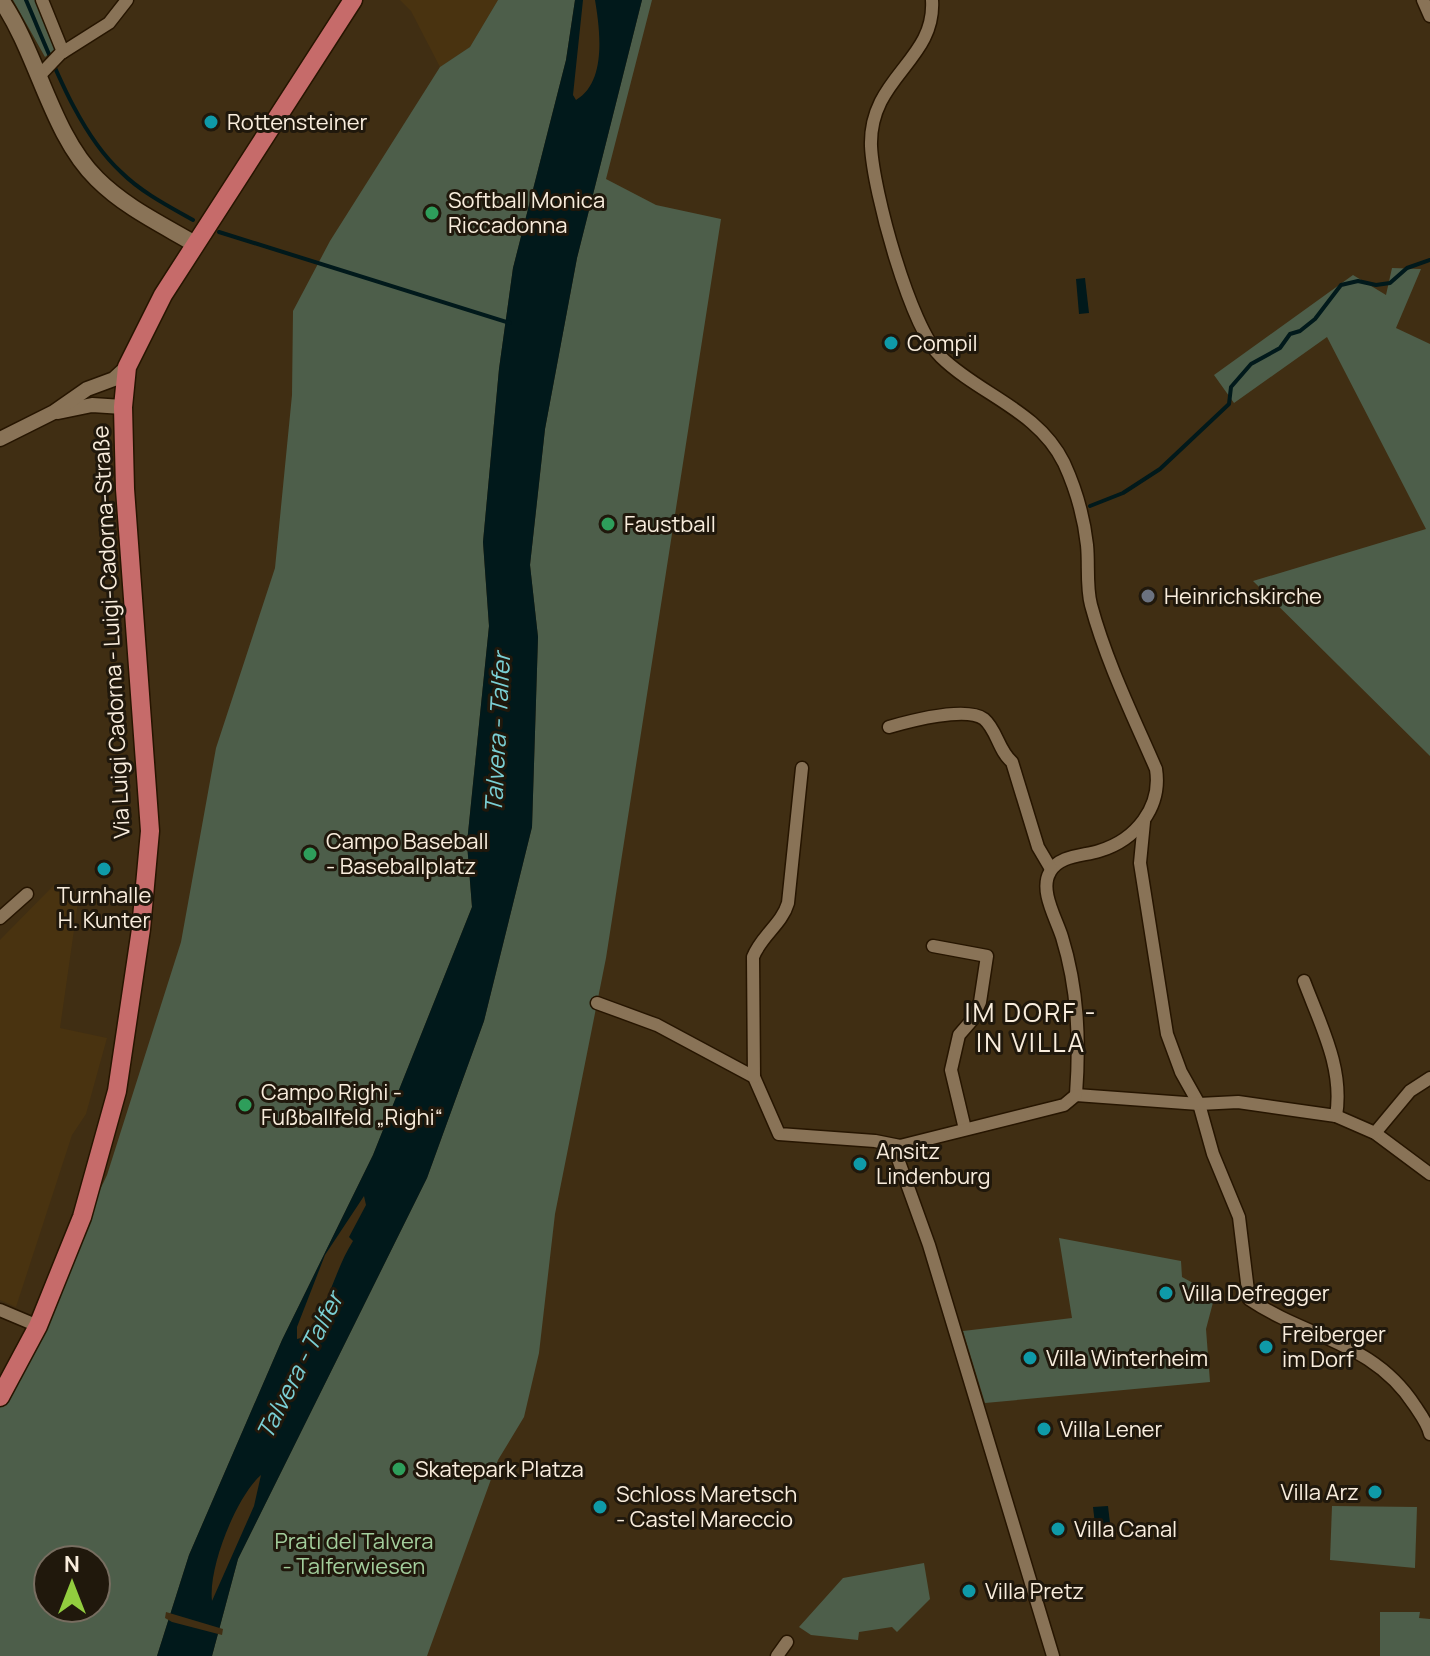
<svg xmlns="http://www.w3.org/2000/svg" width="1430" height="1656" viewBox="0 0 1430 1656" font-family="Manrope,sans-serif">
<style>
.built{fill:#493310}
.green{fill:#4d5e4a;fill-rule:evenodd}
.water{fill:#01191b;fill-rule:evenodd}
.pier{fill:#402e13}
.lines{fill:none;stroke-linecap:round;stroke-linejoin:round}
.stream{stroke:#01191b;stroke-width:4}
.minor-casing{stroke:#261500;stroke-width:15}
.tertiary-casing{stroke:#261500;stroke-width:17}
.secondary-casing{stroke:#261500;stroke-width:19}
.primary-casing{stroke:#261500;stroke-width:21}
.minor{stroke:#897357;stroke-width:12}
.tertiary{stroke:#897357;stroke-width:14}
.secondary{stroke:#897357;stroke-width:16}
.primary{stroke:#c66b6a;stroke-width:18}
.culture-dot{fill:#0f9aa8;stroke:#20180c;stroke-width:3}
.leisure-dot{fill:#2e9e5b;stroke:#20180c;stroke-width:3}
.worship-dot{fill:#6b7280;stroke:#20180c;stroke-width:3}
.labels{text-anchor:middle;stroke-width:6;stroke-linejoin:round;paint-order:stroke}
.poi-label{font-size:22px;fill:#f9eddd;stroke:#20180c;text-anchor:start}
.street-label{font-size:22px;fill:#f9eddd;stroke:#20180c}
.park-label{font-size:22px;fill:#a3ce9c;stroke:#20180c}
.water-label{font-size:24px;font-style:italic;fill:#7acfd4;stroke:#20180c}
.quarter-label{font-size:26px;letter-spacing:2px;fill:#f9eddd;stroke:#20180c}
</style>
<rect width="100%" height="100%" fill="#402e13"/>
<g class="built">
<path d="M400,0H498L470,47L440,67L411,11Z"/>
<path d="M56,883L79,895L60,1028L107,1038L86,1114L72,1135L16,1307L0,1300V940Z"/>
</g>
<g class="green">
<path d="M13,0H46L47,8L40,13L55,49L45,57Z"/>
<path d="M498,0H575L566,60L513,268L499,369L483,542L489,626L467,843L472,907L373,1155L282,1340L189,1555L157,1656H0V1400L107,1175L181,942L216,748L275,568L292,395L293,311L330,241L440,67L470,47ZM48,1560H96V1608H48Z"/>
<path d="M642,0H652L606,179L656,205L721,219L606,958L555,1214L539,1353L524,1417L498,1460L427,1656H212L238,1559L427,1178L484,1021L532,827L538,637L530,565L545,429L577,258Z"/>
<path d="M1392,268L1421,269L1396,328L1430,344V756L1253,581L1426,529L1327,337L1234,403L1214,375L1353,275L1386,295Z"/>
<path d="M1059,1238L1181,1261L1182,1277L1215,1295L1206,1329L1210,1382L985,1403L963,1331L1072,1318Z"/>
<path d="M1332,1506L1417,1507L1415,1568L1330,1560Z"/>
<path d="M924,1563L930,1599L897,1632L892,1627L859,1632L858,1640L811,1635L799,1627L843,1578Z"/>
<path d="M1380,1612H1420L1419,1618L1430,1619V1656H1380Z"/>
</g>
<g class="water">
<path d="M575,0H583L573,95L576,100C607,82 600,30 595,0H642L577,258L545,429L530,565L538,637L532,827L484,1021L427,1178L238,1559L212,1656H157L189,1555L282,1340L373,1155L472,907L467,843L489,626L483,542L499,369L513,268L566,60ZM364,1196L366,1205L349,1237L353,1241C334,1271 328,1309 305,1337L297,1339V1327L325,1255ZM261,1475L254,1506L212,1601C208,1568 236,1497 261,1475Z"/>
<path d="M1085,278L1089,313L1079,314L1076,279Z"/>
<path d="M1108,1506L1111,1532L1096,1533L1093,1507Z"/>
</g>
<path class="pier" d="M166,1612L223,1629L222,1635L172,1622L165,1618Z"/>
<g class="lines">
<g class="stream">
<path d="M26,0C50,55 77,132 121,172C141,192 168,206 193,220"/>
<path d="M219,232L510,323"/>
<path d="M1090,506L1123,493L1160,469L1229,404L1231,387L1251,364L1280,348L1290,334L1300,331L1315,319L1341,285L1358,281L1376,285L1390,283L1407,268L1430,260"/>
</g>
<defs>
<g id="minor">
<path d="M42,0L63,52"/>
<path d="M932,0C936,61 869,77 871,146C873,191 910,327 941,357C980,395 1038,410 1064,463C1075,487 1084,518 1087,545C1089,564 1086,586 1091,605C1106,661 1133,716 1156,769C1162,807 1136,840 1099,851C1083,856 1059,855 1050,872C1039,890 1056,918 1062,937C1078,989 1080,1040 1076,1095"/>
<path d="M1423,0L1430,16"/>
<path d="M41,74L60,54L109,23L127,0"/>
<path d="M889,727C910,721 966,706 984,719C997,730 998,750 1012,762L1038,847L1051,869"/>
<path d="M1144,822L1140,863L1167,1034L1181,1072L1199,1104L1213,1154L1239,1217L1249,1299C1308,1339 1373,1341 1415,1406C1421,1415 1428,1424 1430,1434"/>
<path d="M0,918L27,894"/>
<path d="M933,946L987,956L980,1002L972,1020L959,1035L951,1070L965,1129"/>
<path d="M1304,981C1321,1026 1344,1069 1336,1116"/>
<path d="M597,1003L657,1025L754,1077L779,1134L875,1141L900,1146"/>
<path d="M754,1077L753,957C761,936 782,924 788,903L802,768"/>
<path d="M1076,1095L1199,1104L1238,1102L1336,1116L1375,1133L1430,1174"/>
<path d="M1375,1133L1410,1091L1430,1078"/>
<path d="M0,1310L38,1326"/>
<path d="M777,1656L787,1642"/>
<path d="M1053,1656L929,1245L898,1159L900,1146L1064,1105L1076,1095"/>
</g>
<g id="tertiary">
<path d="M58,412L92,405L123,407"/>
<path d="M0,439L54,412L87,389L114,379L127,367"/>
</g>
<path id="secondary" d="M1,0C38,54 51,134 97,179C125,207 161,224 195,244"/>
<path id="primary" d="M0,1397L38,1326L82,1217L117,1091L141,929L150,831L125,489L123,407L127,367L163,295L353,0"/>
</defs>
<use href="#minor" class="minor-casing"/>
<use href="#tertiary" class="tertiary-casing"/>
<use href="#secondary" class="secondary-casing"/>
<use href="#primary" class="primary-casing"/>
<use href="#minor" class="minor"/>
<use href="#tertiary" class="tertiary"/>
<use href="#secondary" class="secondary"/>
<use href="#primary" class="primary"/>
</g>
<g class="culture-dot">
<circle cx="211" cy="122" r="8"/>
<circle cx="891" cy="343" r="8"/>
<circle cx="104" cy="869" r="8"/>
<circle cx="860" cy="1164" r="8"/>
<circle cx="1166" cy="1293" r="8"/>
<circle cx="1266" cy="1347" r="8"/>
<circle cx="1030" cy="1358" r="8"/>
<circle cx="1044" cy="1429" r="8"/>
<circle cx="1375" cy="1492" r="8"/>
<circle cx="600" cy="1507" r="8"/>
<circle cx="1058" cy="1529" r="8"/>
<circle cx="969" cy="1591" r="8"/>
</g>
<g class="leisure-dot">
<circle cx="432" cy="213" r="8"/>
<circle cx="608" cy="524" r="8"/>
<circle cx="310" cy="854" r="8"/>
<circle cx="245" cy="1105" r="8"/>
<circle cx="399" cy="1469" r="8"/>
</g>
<circle class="worship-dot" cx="1148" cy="596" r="8"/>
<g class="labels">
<g class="poi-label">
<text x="227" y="130">Rottensteiner</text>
<text x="448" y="208">Softball Monica<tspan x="448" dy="25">Riccadonna</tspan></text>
<text x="907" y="351">Compil</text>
<text x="624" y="532">Faustball</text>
<text x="1164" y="604">Heinrichskirche</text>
<text x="326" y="849">Campo Baseball<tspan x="326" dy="25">- Baseballplatz</tspan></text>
<text x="104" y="903" text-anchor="middle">Turnhalle<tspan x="104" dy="25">H. Kunter</tspan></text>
<text x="261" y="1100">Campo Righi -<tspan x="261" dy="25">Fußballfeld „Righi“</tspan></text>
<text x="876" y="1159">Ansitz<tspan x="876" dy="25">Lindenburg</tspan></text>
<text x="1182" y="1301">Villa Defregger</text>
<text x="1282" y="1342">Freiberger<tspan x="1282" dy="25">im Dorf</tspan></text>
<text x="1046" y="1366">Villa Winterheim</text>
<text x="1060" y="1437">Villa Lener</text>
<text x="415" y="1477">Skatepark Platza</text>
<text x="1359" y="1500" text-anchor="end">Villa Arz</text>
<text x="616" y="1502">Schloss Maretsch<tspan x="616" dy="25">- Castel Mareccio</tspan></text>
<text x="1074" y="1537">Villa Canal</text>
<text x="985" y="1599">Villa Pretz</text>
</g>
<g class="street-label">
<text transform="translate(111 632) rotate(-93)" y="8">Via Luigi Cadorna - Luigi-Cadorna-Straße</text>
</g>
<g class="park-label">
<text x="354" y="1549">Prati del Talvera<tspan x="354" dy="25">- Talferwiesen</tspan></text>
</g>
<g class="water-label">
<text transform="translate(498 733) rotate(-87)" y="8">Talvera - Talfer</text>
<text transform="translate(300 1366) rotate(-63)" y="8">Talvera - Talfer</text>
</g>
<g class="quarter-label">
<text x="1031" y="1022">IM DORF -<tspan x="1031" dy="30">IN VILLA</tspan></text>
</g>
</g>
<g transform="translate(72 1584)"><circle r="38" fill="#20180c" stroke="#776d60" stroke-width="2"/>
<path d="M0-6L14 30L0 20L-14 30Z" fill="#92cd3f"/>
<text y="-12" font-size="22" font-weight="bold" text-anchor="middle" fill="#f9eddd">N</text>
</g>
</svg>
